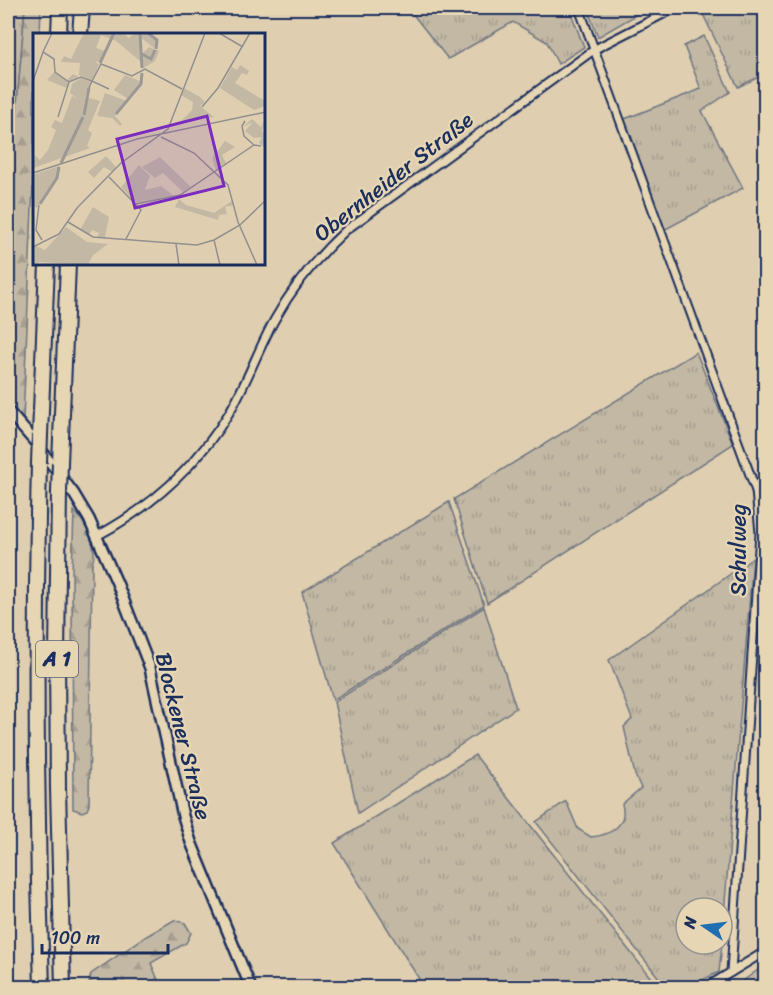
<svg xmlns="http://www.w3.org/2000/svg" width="773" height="995" viewBox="0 0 773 995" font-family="Sriracha,sans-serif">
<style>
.grass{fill:url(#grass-tufts);stroke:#6e7481;stroke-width:1.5}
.forest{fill:url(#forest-firs);stroke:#6e7481;stroke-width:1.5}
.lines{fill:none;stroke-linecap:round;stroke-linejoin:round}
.minor-casing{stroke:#1b2f5e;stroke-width:11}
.tertiary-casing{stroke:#1b2f5e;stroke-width:14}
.motorway-casing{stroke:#1b2f5e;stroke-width:18}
.minor{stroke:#e7d6b3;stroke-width:7}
.tertiary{stroke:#e7d6b3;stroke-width:9}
.motorway{stroke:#e7d6b3;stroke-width:14}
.motorway-bridge-casing{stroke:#1b2f5e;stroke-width:18;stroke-linecap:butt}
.motorway-bridge{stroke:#e7d6b3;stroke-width:14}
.labels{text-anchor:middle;stroke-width:4.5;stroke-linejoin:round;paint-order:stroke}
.shield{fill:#e7d6b3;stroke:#586178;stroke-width:1.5}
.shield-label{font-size:21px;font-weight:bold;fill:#1b2f5e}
.street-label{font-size:22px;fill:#1b2f5e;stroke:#e7d6b3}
.inset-river{fill:none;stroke:#9c9895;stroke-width:3}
.inset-road{fill:none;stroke:#918f8f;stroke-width:1.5}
.view{fill:#7b2cbf;fill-opacity:0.15;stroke:#7b2cbf;stroke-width:3}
.inset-edge{fill:none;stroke:#1b2f5e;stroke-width:3}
</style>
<defs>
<pattern id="grass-tufts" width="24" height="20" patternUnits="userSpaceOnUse" patternTransform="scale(1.5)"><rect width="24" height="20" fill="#c2b8a4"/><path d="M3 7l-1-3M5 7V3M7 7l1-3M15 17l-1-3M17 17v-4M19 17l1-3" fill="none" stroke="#a69e90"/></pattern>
<pattern id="forest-firs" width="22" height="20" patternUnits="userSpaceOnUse" patternTransform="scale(1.5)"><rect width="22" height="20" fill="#c2b8a4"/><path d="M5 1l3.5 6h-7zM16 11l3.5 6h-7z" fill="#a69e90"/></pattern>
</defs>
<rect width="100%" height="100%" fill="#dfcfb0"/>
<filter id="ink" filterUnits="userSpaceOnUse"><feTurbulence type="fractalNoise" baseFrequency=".0167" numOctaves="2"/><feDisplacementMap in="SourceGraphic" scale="12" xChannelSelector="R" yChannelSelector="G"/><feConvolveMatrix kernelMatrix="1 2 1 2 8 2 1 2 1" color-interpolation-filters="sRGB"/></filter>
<g filter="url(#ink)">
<g class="grass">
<path d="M8,8H25L14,140V259L8,322Z"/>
<path d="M408,8H569L584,47L558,64L547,42L513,22L448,59Z"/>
<path d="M587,8H648L598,37Z"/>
<path d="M700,8H765V74L738,87Z"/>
<path d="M704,36L730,92L702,111L743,188L664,230L622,120L701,89L684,46Z"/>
<path d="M696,352L733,444L487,603L454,499Z"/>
<path d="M449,502L484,605L333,700L302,592Z"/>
<path d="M753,558L722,939V908H686V944H722L719,972L688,987H666L536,822L566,801L578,829L591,837C610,835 628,826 622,804L641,788L635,775L624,727L632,719L609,660Z"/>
<path d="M484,607L516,708L358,813L334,702Z"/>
<path d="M475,755L658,987H424L334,843Z"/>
<path d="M765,965V987H744L740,983Z"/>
</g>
<g class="forest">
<path d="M25,8H41L40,34H34V161L23,421L8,404V321L14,259V140Z"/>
<path d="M74,511C85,522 99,548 92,564L89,805L87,810L82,812L73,809L72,572Z"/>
<path d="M174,920L185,923L191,933L186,943L151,963L161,987H88L91,974L145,937Z"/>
</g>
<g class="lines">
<defs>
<g id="minor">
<path d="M579,8L756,491L760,533L731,972"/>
<path d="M97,536C151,507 197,466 229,413C247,383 258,349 275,319C294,285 318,256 346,230L595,49L675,8"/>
<path d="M705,988L766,951"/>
</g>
<path id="tertiary" d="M8,411L35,442L74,494L89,519L117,583L150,668L183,816L191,842L251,988"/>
<g id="motorway">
<path d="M59,34L60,8"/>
<path d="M80,34L82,8"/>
<path d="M40,435L47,264"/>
<path d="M39,463C35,638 36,813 42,988"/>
<path d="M60,463L68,264"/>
<path d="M59,492L57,657L58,789L63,988"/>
</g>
</defs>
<use href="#minor" class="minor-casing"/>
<use href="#tertiary" class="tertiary-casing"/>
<use href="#motorway" class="motorway-casing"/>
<use href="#minor" class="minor"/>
<use href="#tertiary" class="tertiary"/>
<use href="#motorway" class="motorway"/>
<defs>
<g id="motorway-bridge">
<path d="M39,463L40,435"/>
<path d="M59,492L60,463"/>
</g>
</defs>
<use href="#motorway-bridge" class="motorway-bridge-casing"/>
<use href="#motorway-bridge" class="motorway-bridge"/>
</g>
</g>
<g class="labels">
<rect class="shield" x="36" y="641" width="42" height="36" rx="4.5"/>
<g class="shield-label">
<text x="57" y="666">A 1</text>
</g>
<g class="street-label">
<text transform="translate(393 176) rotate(-38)" y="8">Obernheider Straße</text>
<text transform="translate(738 550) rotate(-90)" y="8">Schulweg</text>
<text transform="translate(184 736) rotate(76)" y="8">Blockener Straße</text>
</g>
</g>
<g transform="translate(33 33)">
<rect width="232" height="232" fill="#dfcfb0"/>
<path d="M51,0H90L96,5L101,0H114L124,7L121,15L107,4V28L83,8L68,2L63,15L72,18L67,28L62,29L66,31L59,47L46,42L47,30L28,29L31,23L38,26ZM116,14L126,18L122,28L109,36V21ZM207,32L216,38L214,42L209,40L202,50L232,68V73L221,77L187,55L199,34L204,37ZM92,42L109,49L95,66L81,57ZM48,45L58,49L52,64L67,68L55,97L59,100L54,113L57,115L0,135L2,122L7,127L15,117L23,97L18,94L22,87L29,90L39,63L45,66L37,60L39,51ZM151,55L167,64L172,69L167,73L181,84L145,91L159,77L160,69L148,62ZM72,60L94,68L82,83L89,91L87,93L79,85L64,83ZM219,86L228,94L232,87L229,98L232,101V115L226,110L229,104L221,105L212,98L220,89L210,94ZM192,108L202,114L189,122L193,130L183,137L179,125ZM73,123L83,134L79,139L71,134L61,145L55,139ZM127,124L158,154L150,159L130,140L122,145L109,134ZM106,132L117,143L112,157L128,153L141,163L103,170L88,154ZM26,133L23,146L4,175L0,173V142ZM146,166L153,172L181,180L199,168L200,172L192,174L194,181L186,182L185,187L142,174ZM60,174L76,184L72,204H65L66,200L59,197L56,202L47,197ZM33,194L54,209L75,211L60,222L55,232L7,229L0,232V216L3,213L12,217Z" fill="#c2b8a4"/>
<path d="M21,39L34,47L40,41L46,44L35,49L34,55L14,47Z" fill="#c2b8a4"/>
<path class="inset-river" d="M107,0L109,35M115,0L124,7L123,16M109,21L118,26L122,17M67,30L81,0M83,81L108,51L109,40M51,82L56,55M28,130L50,84M7,171L24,145L26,134"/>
<path class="inset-road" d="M19,0L10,19L21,26L22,39L36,49L48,44L59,48L68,31L99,43L112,36L149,56M186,0L210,14M0,48L10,19M56,55L59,48L76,56M169,74L185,55L217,0M25,84L36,49M212,88L209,93L211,103L221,112M128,104L161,120L195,152L205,189L224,232M0,140L104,106L233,79M76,144L108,177L93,206M103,171L147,162L221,112L228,113M6,172L3,197L9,207M35,189L60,204L164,212L181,207L207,192L233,167M181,207L187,232M143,211L146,232M0,214L26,201L44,175L88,130L135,96L172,0"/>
<path class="view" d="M174,83L191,153L102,175L84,106Z"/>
<rect width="232" height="232" class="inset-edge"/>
</g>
<rect width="773" height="995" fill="none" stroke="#e7d6b3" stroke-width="30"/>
<rect x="15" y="15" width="743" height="965" fill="none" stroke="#1b2f5e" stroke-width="2" filter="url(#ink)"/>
<g transform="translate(704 926) rotate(284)"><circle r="28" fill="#e7d6b3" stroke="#959391" stroke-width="1.5"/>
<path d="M0-4.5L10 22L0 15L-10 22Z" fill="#1f6fb2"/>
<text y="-9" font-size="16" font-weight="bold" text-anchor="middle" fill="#1b2f5e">N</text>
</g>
<path d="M42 944v9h126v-9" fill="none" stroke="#1b2f5e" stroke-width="3"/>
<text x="51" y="944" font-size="18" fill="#1b2f5e" stroke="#e7d6b3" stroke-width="4.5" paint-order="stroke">100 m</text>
</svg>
